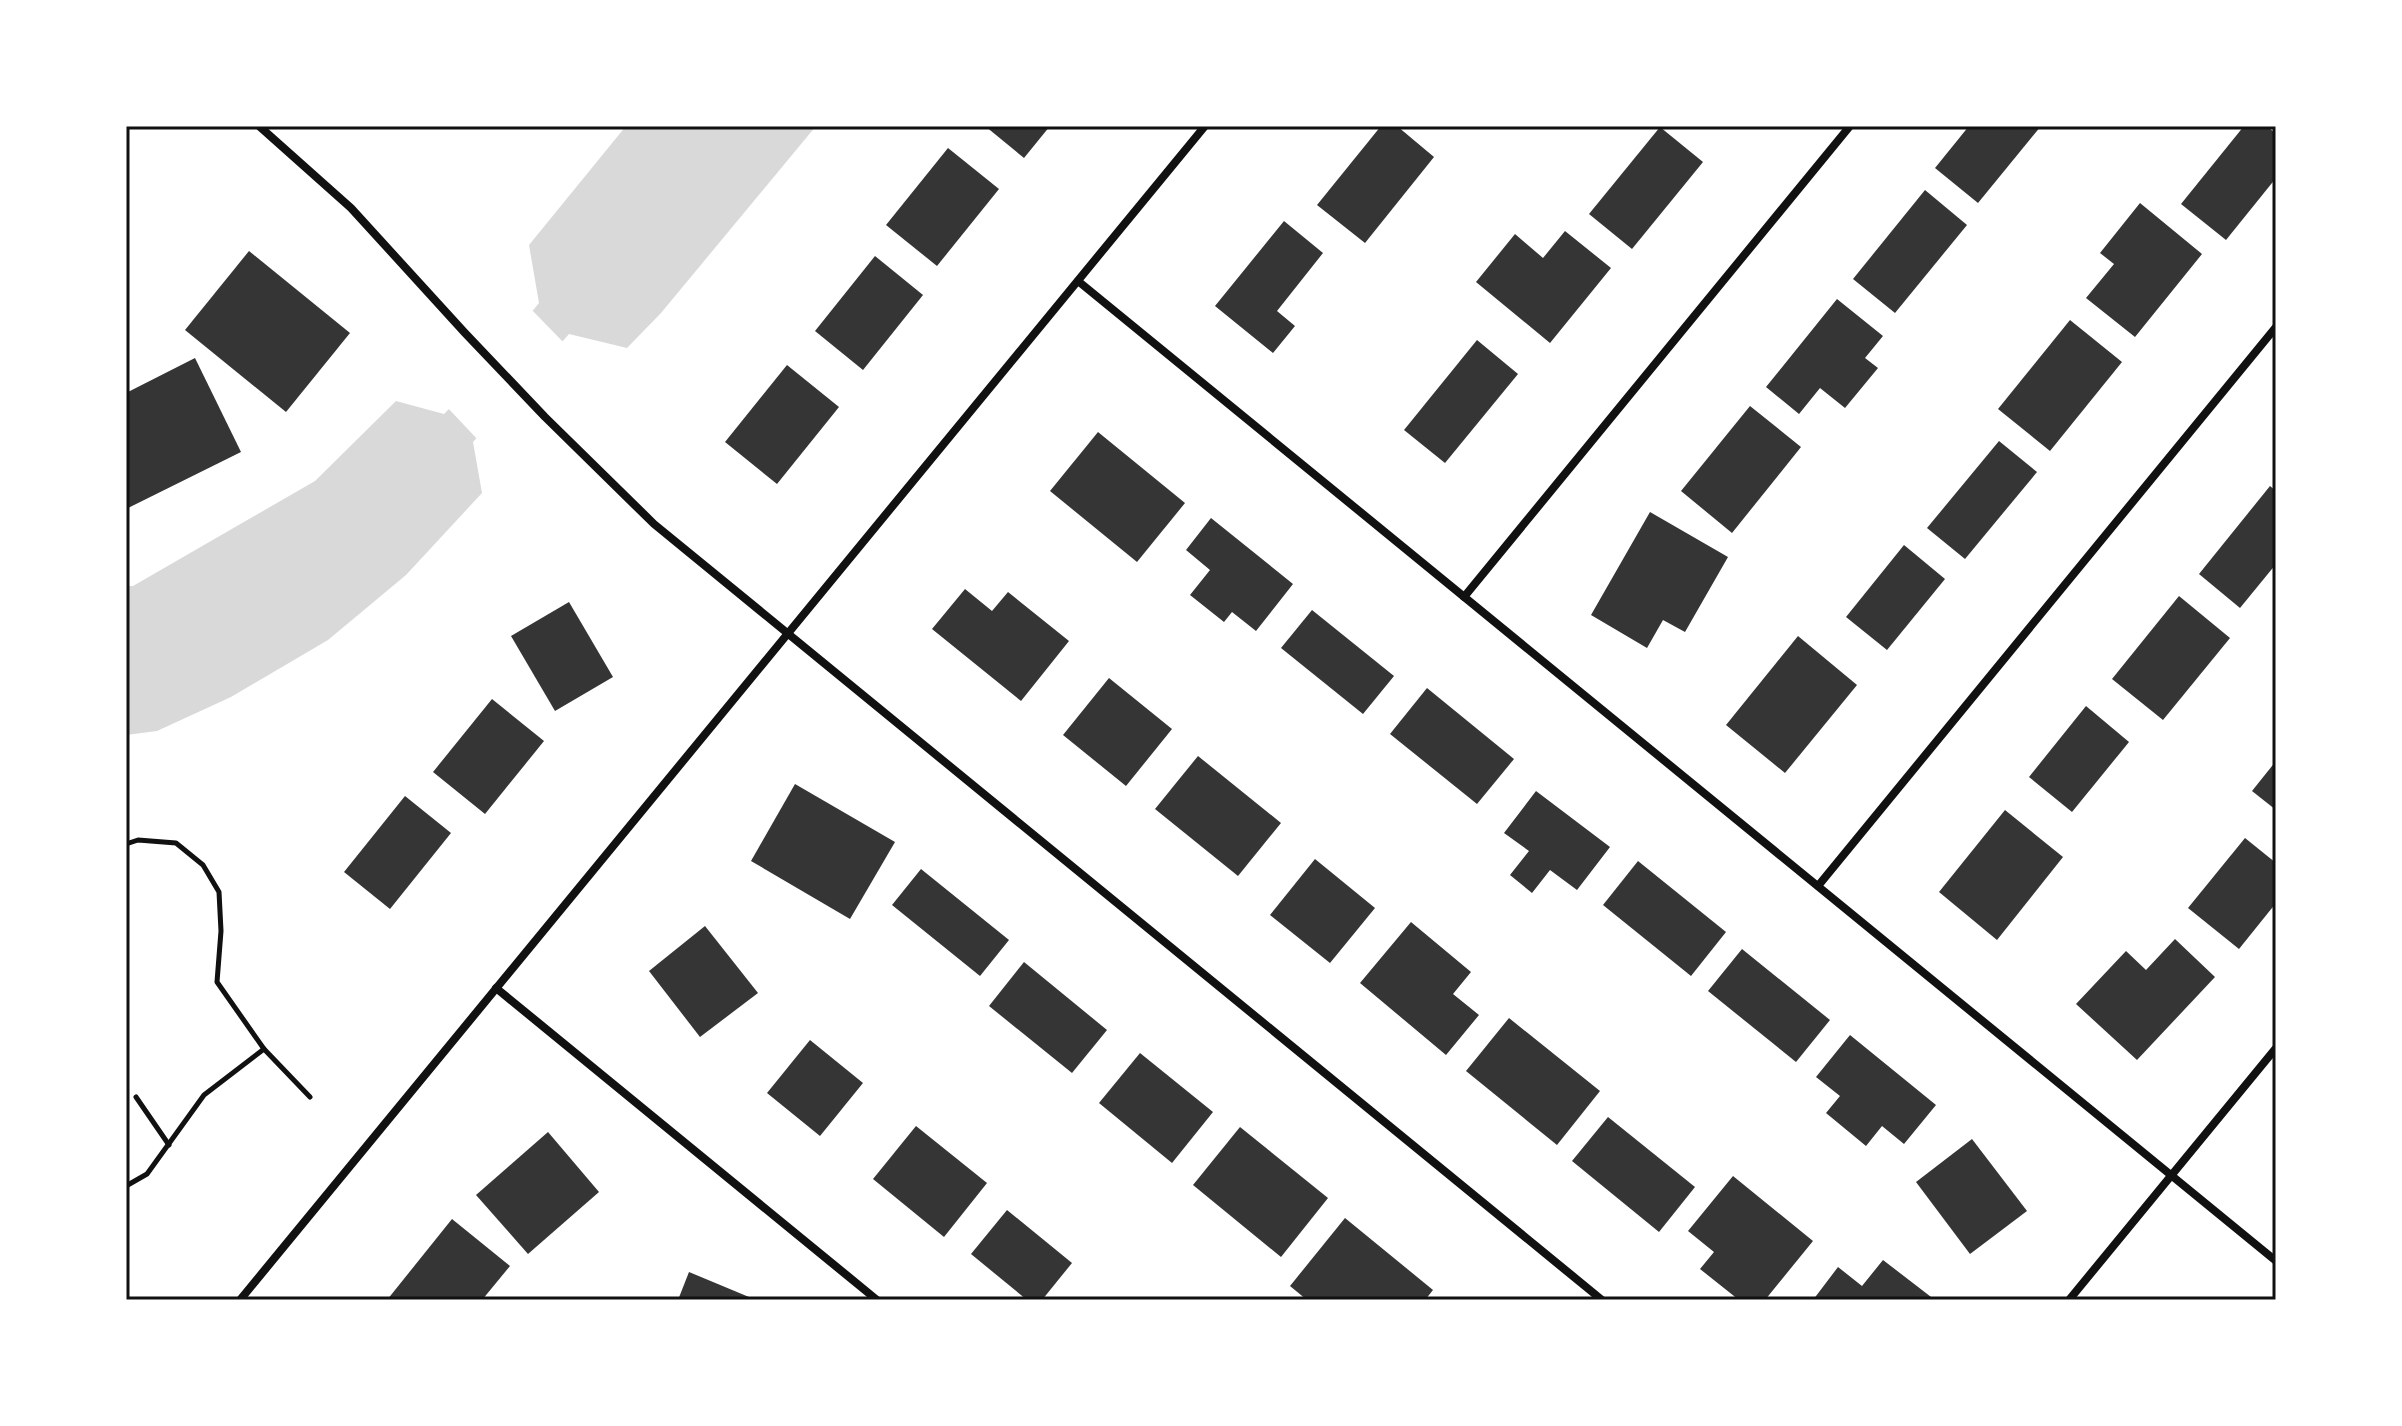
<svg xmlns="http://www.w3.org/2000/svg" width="2402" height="1426" viewBox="0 0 2402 1426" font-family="Overpass,sans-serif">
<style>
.water{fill:#d9d9d9}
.pier{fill:#fff}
.building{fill:#353535}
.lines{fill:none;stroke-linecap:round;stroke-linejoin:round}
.path{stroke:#111;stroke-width:5}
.minor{stroke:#111;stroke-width:8}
.neatline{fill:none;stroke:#111;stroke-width:3}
</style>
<rect width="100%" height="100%" fill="#fff"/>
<path class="water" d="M626,126H816L661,313L627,348L569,334L473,442L482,493L406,575L328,640L231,697L157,731L126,735V586H133L315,481L396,401L444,414L467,391L539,303L529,245Z"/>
<path class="pier" d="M530,308L565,344L479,441L446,406L464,388Z"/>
<g class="building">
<path d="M985,126H1050L1024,158Z"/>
<path d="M1381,126H1397L1434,157L1365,243L1317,205Z"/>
<path d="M1969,126H2041L1978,203L1935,168Z"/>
<path d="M2244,126H2267L2276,134V178L2226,240L2181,204Z"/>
<path d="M1660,127L1703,162L1632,249L1589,214Z"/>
<path d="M948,148L999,189L937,266L886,225Z"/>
<path d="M1925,190L1967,225L1895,313L1853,279Z"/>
<path d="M2140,203L2202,254L2135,337L2086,298L2114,264L2100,253Z"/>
<path d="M1284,221L1323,253L1277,311L1295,326L1273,353L1215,306Z"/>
<path d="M1565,231L1611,268L1550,343L1476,282L1515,234L1543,258Z"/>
<path d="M249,251L350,333L286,412L185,330Z"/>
<path d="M875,256L923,295L863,370L815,331Z"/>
<path d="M1837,299L1883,336L1865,358L1878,368L1845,408L1820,388L1799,414L1766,387Z"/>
<path d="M2070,320L2122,362L2050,451L1998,409Z"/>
<path d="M1477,340L1518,374L1445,463L1404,430Z"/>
<path d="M195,358L241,452L126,509V393Z"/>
<path d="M787,365L839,407L777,484L725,442Z"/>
<path d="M1750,406L1801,447L1732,533L1681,491Z"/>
<path d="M1098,432L1185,503L1137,562L1050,491Z"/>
<path d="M1999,441L2037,472L1965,559L1927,528Z"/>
<path d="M2270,486L2276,491V564L2240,608L2199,574Z"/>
<path d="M1650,512L1728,557L1685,632L1663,620L1647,648L1591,615Z"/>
<path d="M1211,518L1293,584L1256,631L1232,612L1224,622L1190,595L1210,570L1186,550Z"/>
<path d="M1904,545L1945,579L1887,650L1846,617Z"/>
<path d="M965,589L992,611L1008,592L1069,641L1021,701L932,629Z"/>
<path d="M2179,596L2230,638L2163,720L2112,679Z"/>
<path d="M569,602L613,677L555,711L511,636Z"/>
<path d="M1312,610L1394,676L1363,714L1281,648Z"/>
<path d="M1798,636L1857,685L1785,773L1726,725Z"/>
<path d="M1109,678L1172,729L1126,786L1063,735Z"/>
<path d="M1427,688L1514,759L1477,804L1390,734Z"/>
<path d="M492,699L544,741L485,814L433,772Z"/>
<path d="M2086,706L2129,742L2072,812L2029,777Z"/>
<path d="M1198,756L1281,823L1238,876L1155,809Z"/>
<path d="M2276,761V810L2252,791Z"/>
<path d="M795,784L895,842L850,919L751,861Z"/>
<path d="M1536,791L1610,847L1577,890L1550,870L1532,893L1510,875L1529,851L1504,833Z"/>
<path d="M405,796L451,833L390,909L344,872Z"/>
<path d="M2005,810L2063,857L1997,940L1939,892Z"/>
<path d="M2245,838L2276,863V903L2239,949L2188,908Z"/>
<path d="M1315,859L1375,908L1330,963L1270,915Z"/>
<path d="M1638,861L1726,932L1691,976L1603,905Z"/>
<path d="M921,869L1009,940L980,976L892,905Z"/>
<path d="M1411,922L1471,972L1453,994L1479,1015L1446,1055L1360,983Z"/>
<path d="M705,926L758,993L700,1037L649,971Z"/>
<path d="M2175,939L2215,977L2137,1060L2076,1004L2126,951L2146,970Z"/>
<path d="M1742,949L1830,1020L1796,1062L1708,991Z"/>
<path d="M1024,962L1107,1030L1072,1073L989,1006Z"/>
<path d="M1509,1018L1600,1091L1557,1145L1466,1071Z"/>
<path d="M1850,1035L1936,1105L1904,1144L1882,1126L1866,1146L1826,1113L1840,1096L1816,1077Z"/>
<path d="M810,1040L863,1083L820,1136L767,1093Z"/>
<path d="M1140,1053L1213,1112L1172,1163L1099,1103Z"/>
<path d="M1608,1117L1695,1187L1659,1232L1572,1161Z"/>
<path d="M916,1126L987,1183L944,1237L873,1179Z"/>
<path d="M1240,1127L1328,1198L1281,1257L1193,1185Z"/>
<path d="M548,1132L599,1192L528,1254L476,1195Z"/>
<path d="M1972,1139L2027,1211L1970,1254L1916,1182Z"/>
<path d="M1733,1176L1813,1241L1765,1300H1739L1700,1269L1714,1252L1688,1231Z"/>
<path d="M1007,1210L1072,1263L1042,1300H1027L971,1254Z"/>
<path d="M1345,1218L1433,1290L1425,1300H1307L1290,1286Z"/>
<path d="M452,1219L510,1266L482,1300H387Z"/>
<path d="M1883,1260L1935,1300H1813L1838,1267L1862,1286Z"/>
<path d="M689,1272L749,1297L747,1300H678Z"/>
</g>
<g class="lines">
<g class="path">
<path d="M126,844L138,840L176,843L203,865L219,892L221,931L217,982L264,1049L310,1097"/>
<path d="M136,1097L169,1145"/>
<path d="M126,1186L147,1174L204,1095L264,1049"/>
</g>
<g class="minor">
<path d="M259,126L351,208L465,333L545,417L654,524L1602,1300"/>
<path d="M1078,281L2276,1261"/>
<path d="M1464,597L1850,126"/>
<path d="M1818,886L2276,327"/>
<path d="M496,988L877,1300"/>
<path d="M240,1300L1205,126"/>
<path d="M2069,1300L2276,1048"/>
</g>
</g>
<rect width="2402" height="1426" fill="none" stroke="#ffffff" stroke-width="256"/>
<rect x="128" y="128" width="2146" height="1170" class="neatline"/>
</svg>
